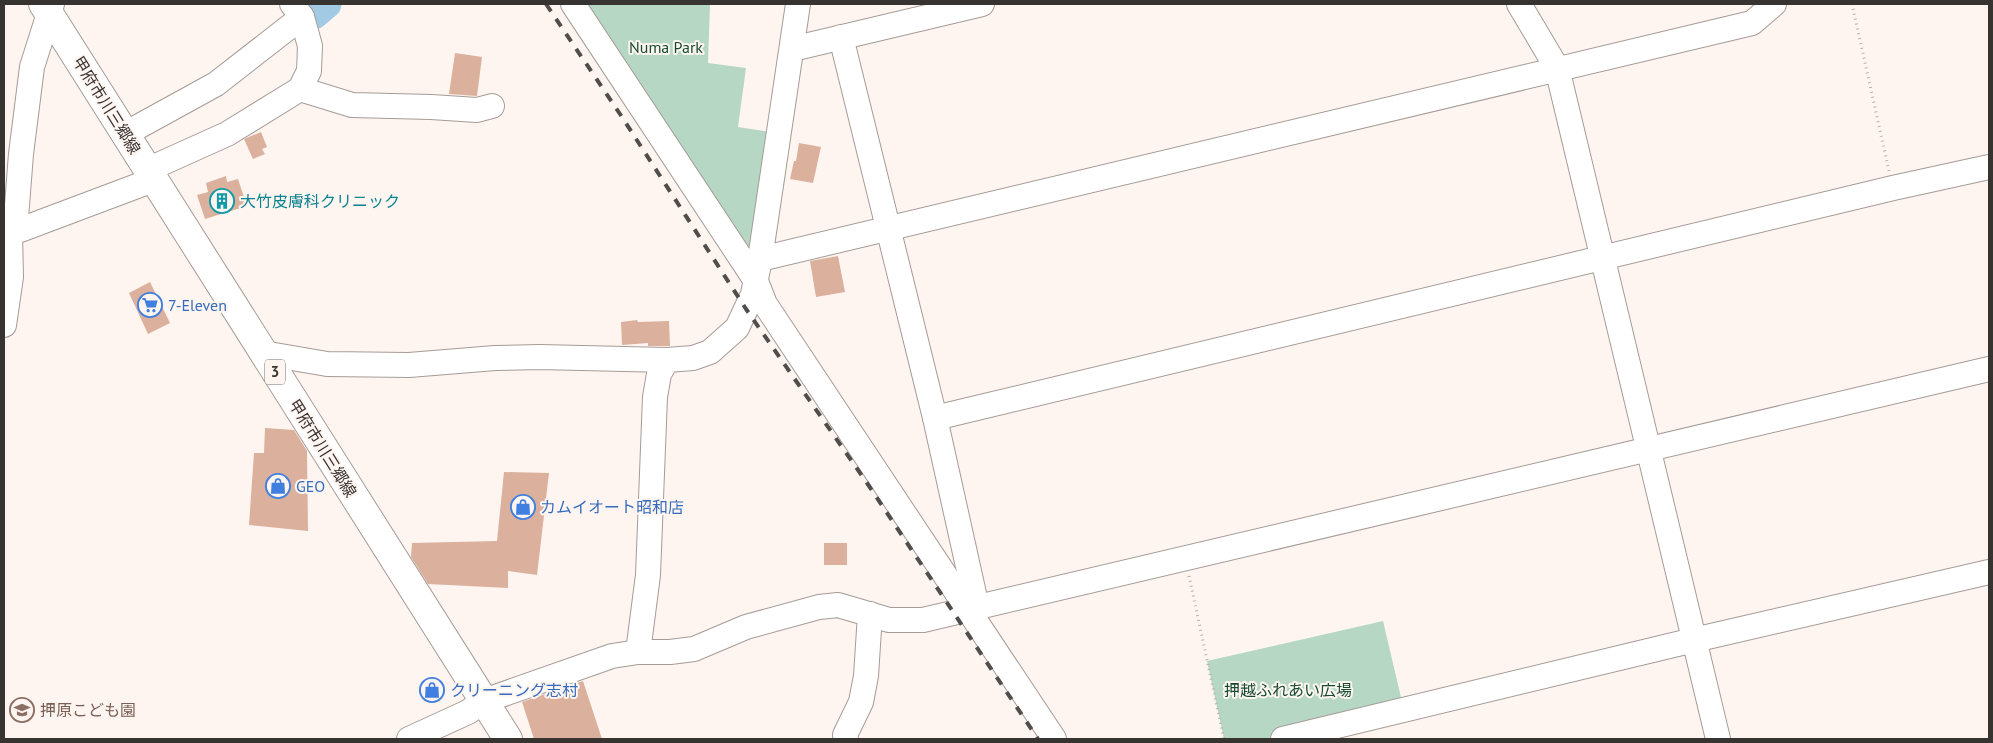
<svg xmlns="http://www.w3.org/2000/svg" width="1993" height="743" viewBox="0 0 1993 743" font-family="'PT Sans','Noto Sans JP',sans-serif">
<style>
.green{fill:#b5d7c4}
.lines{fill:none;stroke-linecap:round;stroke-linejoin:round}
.river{stroke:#a2cae5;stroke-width:29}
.building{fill:#dbb09c}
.minor-casing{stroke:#a59b97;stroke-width:26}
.major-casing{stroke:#a59b97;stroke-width:30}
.path{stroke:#b9b1ae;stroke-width:3;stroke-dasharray:1 4;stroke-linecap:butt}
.minor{stroke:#fff;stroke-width:24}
.major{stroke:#fff;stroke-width:28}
.rail{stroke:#514d4a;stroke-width:4;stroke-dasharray:9 9;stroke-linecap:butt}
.labels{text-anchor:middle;stroke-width:4;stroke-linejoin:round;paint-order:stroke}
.shield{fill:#fef5f1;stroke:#736d6b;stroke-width:1}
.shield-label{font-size:15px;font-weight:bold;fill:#373331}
.park-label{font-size:16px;fill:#144a32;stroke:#fef5f1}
.street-label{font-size:16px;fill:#373331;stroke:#fef5f1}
.culture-label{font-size:16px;fill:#0d838f;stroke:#fef5f1;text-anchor:start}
.shop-label{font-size:16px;fill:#366cbe;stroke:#fef5f1;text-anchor:start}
.education-label{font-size:16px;fill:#785e54;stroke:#fef5f1;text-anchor:start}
</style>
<rect width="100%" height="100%" fill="#fef5f1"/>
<g class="green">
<path d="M585,4H710L708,63L746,68L738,127L771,132L751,253Z"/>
<path d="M1383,621L1404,710L1283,739H1224L1207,661Z"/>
</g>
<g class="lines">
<path class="river" d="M314,15L327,4"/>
</g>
<g class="building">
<path d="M455,53L482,57L477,96L449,94Z"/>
<path d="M261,132L267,147L262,149L265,154L253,159L244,139Z"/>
<path d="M799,143L821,147L813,183L790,179L794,161H796Z"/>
<path d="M226,176L227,182L238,179L247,206L205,219L197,195L208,192L206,183Z"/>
<path d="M838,256L845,292L816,297L810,261Z"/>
<path d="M150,282L170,323L148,334L129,293Z"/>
<path d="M637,320L638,322L669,321L670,346H648V343L622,345L621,322Z"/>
<path d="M265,428L294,430L307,451L308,531L249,525L254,453H264Z"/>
<path d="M504,472L549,473L537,575L508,571V588L428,584L411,557L412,543L497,541Z"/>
<rect x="824" y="543" width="23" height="22"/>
<path d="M583,681L602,739H534L522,702Z"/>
</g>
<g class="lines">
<defs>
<g id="minor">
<path d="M292,4L302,17L310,46L309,71L300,89"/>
<path d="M573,4L756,281L765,304L1054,739"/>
<path d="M1519,4L1557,68L1718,739"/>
<path d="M841,37L935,418L977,607"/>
<path d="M792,49L982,4"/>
<path d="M125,134L216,84L302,17"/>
<path d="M147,170L227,134L300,89L352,105L431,107L477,110L492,106"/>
<path d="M15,231L21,154L32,67L52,4"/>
<path d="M4,233L20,230L153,180"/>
<path d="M760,259L1752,23L1774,4"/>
<path d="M4,325L11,277L10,232"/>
<path d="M263,353L327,364L409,365L495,358L539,357L667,360"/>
<path d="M935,418L1893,188L1989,167"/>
<path d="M638,652L648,575L655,397L659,374L667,360L693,358L710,352L737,328L753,294L760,259L798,4"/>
<path d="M409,739L468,712L484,701L612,656L638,652H670L694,649L746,627L819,607L838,605L889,620H923L1989,369"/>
<path d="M846,739L845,735L861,702L866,676L870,614"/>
<path d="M1283,739L1694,640L1989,572"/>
</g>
<path id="major" d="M43,4L508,739"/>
</defs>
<use href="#minor" class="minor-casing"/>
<use href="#major" class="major-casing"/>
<g class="path">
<path d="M1852,4L1889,171"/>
<path d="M1189,576L1224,739"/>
</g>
<use href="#minor" class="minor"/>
<use href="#major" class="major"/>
<path class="rail" d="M546,4L620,114L746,309L867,483L1038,739"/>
</g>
<defs>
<symbol id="building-ring" viewBox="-11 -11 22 22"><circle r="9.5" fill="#fef5f1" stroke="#0f9aa8" stroke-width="1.5"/><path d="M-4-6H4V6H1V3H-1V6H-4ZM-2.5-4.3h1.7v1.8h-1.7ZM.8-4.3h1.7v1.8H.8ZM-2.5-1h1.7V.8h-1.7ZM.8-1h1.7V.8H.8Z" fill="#0f9aa8"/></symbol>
<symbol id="supermarket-ring" viewBox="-11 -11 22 22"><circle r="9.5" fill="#fef5f1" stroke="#3f7fe0" stroke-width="1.5"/><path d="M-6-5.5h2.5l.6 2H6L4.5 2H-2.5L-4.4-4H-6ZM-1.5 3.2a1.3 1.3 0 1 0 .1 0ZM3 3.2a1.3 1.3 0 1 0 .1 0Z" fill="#3f7fe0"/></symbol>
<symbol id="shop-ring" viewBox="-11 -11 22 22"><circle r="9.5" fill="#fef5f1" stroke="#3f7fe0" stroke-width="1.5"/><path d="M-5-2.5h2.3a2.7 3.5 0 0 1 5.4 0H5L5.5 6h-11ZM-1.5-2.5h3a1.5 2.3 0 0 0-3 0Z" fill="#3f7fe0"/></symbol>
<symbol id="school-ring" viewBox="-11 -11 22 22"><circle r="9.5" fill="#fef5f1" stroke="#8d6e63" stroke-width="1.5"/><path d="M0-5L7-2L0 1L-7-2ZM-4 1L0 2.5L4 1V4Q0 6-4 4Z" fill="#8d6e63"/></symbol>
</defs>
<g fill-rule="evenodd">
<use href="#building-ring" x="208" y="187" width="28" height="28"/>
<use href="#supermarket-ring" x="136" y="291" width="28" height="28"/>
<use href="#shop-ring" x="264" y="472" width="28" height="28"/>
<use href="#shop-ring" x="509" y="493" width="28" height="28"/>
<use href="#shop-ring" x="418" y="676" width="28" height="28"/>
<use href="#school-ring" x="8" y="696" width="28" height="28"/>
</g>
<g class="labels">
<rect class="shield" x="265" y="359.5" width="20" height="25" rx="4"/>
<g class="shield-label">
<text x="275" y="377">3</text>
</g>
<g class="park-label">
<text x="666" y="53">Numa Park</text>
<text x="1288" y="696">押越ふれあい広場</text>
</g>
<g class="street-label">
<text transform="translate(107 105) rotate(58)" y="6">甲府市川三郷線</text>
<text transform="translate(323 448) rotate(58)" y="6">甲府市川三郷線</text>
</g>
<g class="culture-label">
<text x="240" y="207">大竹皮膚科クリニック</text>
</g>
<g class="shop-label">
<text x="168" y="311">7-Eleven</text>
<text x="296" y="492">GEO</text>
<text x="540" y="513">カムイオート昭和店</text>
<text x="450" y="696">クリーニング志村</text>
</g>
<g class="education-label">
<text x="40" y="716">押原こども園</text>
</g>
</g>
<rect width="1993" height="743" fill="none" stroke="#373331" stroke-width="10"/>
</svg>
